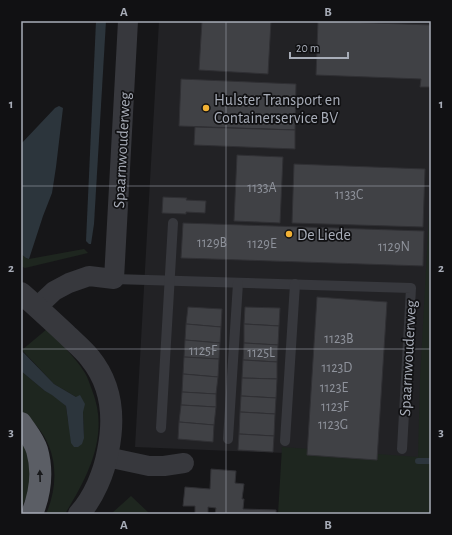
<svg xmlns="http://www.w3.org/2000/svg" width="452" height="535" viewBox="0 0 452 535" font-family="'Alegreya Sans',sans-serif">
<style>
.built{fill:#222225}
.green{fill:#1e261f}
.water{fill:#2c353c}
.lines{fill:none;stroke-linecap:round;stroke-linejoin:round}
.stream{stroke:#2c353c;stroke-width:6}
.building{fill:#404145;stroke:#303034}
.service{stroke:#37383d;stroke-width:10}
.minor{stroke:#37383d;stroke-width:20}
.tertiary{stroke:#37383d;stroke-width:22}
.trunk{stroke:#5b5e65;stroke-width:22}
.oneway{fill:#18191b}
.grid{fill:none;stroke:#a8adb8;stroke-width:1;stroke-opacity:0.55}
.poi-dot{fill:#f2b134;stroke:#111113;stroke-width:1.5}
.labels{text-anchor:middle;stroke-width:3.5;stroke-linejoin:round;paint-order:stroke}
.number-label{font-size:14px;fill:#8e929b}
.poi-label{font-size:16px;fill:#a8adb8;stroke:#111113;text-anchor:start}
.street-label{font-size:16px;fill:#a8adb8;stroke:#111113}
.neatline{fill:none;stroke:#a8adb8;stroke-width:1.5}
.grid-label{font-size:13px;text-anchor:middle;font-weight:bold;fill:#a8adb8}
</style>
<rect width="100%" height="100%" fill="#161618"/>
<path class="built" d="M159,21H431V459L135,447Z"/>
<g class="green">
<path d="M431,177V514H278L282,447L418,457L420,379Z"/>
<path d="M84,249L88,253L25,268L21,266V254L26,258L29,259Z"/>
<path d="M47,329C60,343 75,357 85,373C88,378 90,385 92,390C110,435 88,476 65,514H46C62,477 56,436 21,412V371L45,391L54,395L66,406L68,421L84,438L83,412L76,397L54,384L22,350Z"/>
<path d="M21,439L26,447L31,468L30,489L21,509Z"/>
<path d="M131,496L150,514H111Z"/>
</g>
<g class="water">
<path d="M96,21H106L94,224L91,244H89L86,241Z"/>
<path d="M59,106L63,108L56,167L52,193L43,216L29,259L26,258L21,254V144L55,108Z"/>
<path d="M21,350L54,384L76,397L80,395L85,404L83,412L84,438L82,444L78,447H74L71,443L66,406L52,395L45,391L21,371Z"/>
</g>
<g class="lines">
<path class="stream" d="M418,461H431"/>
</g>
<g class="building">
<path d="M202,21H271L268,74L199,70Z"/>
<path d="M318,21L431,25V87H420L421,79L316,75Z"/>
<path d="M181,79L296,84L295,130L179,126Z"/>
<path d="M195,127L295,130V149L194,145Z"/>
<path d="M237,155L283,157L280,223L234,221Z"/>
<path d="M294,164L425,169L423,227L292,223Z"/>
<path d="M163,197L187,198L186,200L206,201L205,213L186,212V214L162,213Z"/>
<path d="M183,223L424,231L423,266L181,258Z"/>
<path d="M317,297L387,302L377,460L307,455Z"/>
<path d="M188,307L222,309L221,327L186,324Z"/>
<path d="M245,307L280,308L279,326L244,324Z"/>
<path d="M186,324L221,327L220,343L185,340Z"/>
<path d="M244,324L279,326L278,345L244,343Z"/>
<path d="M185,340L220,343L219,359L184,357Z"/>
<path d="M244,343L278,345L277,362L243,360Z"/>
<path d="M184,357L219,359L218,377L183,374Z"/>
<path d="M243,360L277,362V379L242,378Z"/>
<path d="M183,374L218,377L216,394L182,392Z"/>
<path d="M242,378L277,379L276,398L241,396Z"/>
<path d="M182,392L216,394V407L181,405Z"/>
<path d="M241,396L276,398L275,414L240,412Z"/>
<path d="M181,405L216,407L214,425L179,422Z"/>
<path d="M240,412L275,414L274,436L239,434Z"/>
<path d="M179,422L214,425L213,442L178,439Z"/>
<path d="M239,434L274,436L273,452L238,450Z"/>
<path d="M211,469L236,471L235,483L244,484L242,499H244L243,509L276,510V514H215L216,508L208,507V514H195V506H183L185,487L210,489Z"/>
</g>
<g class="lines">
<g class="service">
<path d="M114,279L411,288L402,449"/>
<path d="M161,428L173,223"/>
<path d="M228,439L238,283"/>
<path d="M285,441L295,284"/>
</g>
<g class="minor">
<path d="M37,307L54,291L69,283L89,276L114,279L128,21"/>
<path d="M107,457L149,466H164L184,463"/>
</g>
<path class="tertiary" d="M21,293C36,306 51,320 66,334C74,342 83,349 90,358C112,385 115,417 108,451C104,473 94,497 79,514"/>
<path class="trunk" d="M21,423C27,432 34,440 37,450C43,471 40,494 32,514"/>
</g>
<defs><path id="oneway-solid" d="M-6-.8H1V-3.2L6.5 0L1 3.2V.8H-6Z"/></defs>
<use class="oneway" href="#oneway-solid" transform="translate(40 476) rotate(-92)"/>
<path class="grid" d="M226,21V514M21,186H431M21,349H431"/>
<g class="poi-dot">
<circle cx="206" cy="108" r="4"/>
<circle cx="289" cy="234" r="4"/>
</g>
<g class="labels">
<g class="number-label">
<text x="262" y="192">1133A</text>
<text x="349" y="199">1133C</text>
<text x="212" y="247">1129B</text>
<text x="262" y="248">1129E</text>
<text x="394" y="251">1129N</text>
<text x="339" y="343">1123B</text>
<text x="203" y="355">1125F</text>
<text x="261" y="357">1125L</text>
<text x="337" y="372">1123D</text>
<text x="334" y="392">1123E</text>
<text x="335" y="411">1123F</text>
<text x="333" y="429">1123G</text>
</g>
<g class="poi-label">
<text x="214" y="105">Hulster Transport en<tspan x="214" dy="18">Containerservice BV</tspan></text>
<text x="297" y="240">De Liede</text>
</g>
<g class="street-label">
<text transform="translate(121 150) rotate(-87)" y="6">Spaarnwouderweg</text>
<text transform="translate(407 358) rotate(-87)" y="6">Spaarnwouderweg</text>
</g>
</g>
<rect width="452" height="535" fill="none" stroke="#111113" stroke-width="44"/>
<path d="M290 52v6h58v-6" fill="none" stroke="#a8adb8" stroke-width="2"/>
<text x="296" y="52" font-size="12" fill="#a8adb8" stroke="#111113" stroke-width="3" paint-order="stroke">20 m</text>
<rect x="22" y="22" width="408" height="491" class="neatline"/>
<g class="grid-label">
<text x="124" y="16">A</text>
<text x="328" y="16">B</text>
<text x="11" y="108">1</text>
<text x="441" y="108">1</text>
<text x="11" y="272">2</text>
<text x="441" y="272">2</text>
<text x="11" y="436">3</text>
<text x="441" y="436">3</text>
<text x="124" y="529">A</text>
<text x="328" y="529">B</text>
</g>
</svg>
